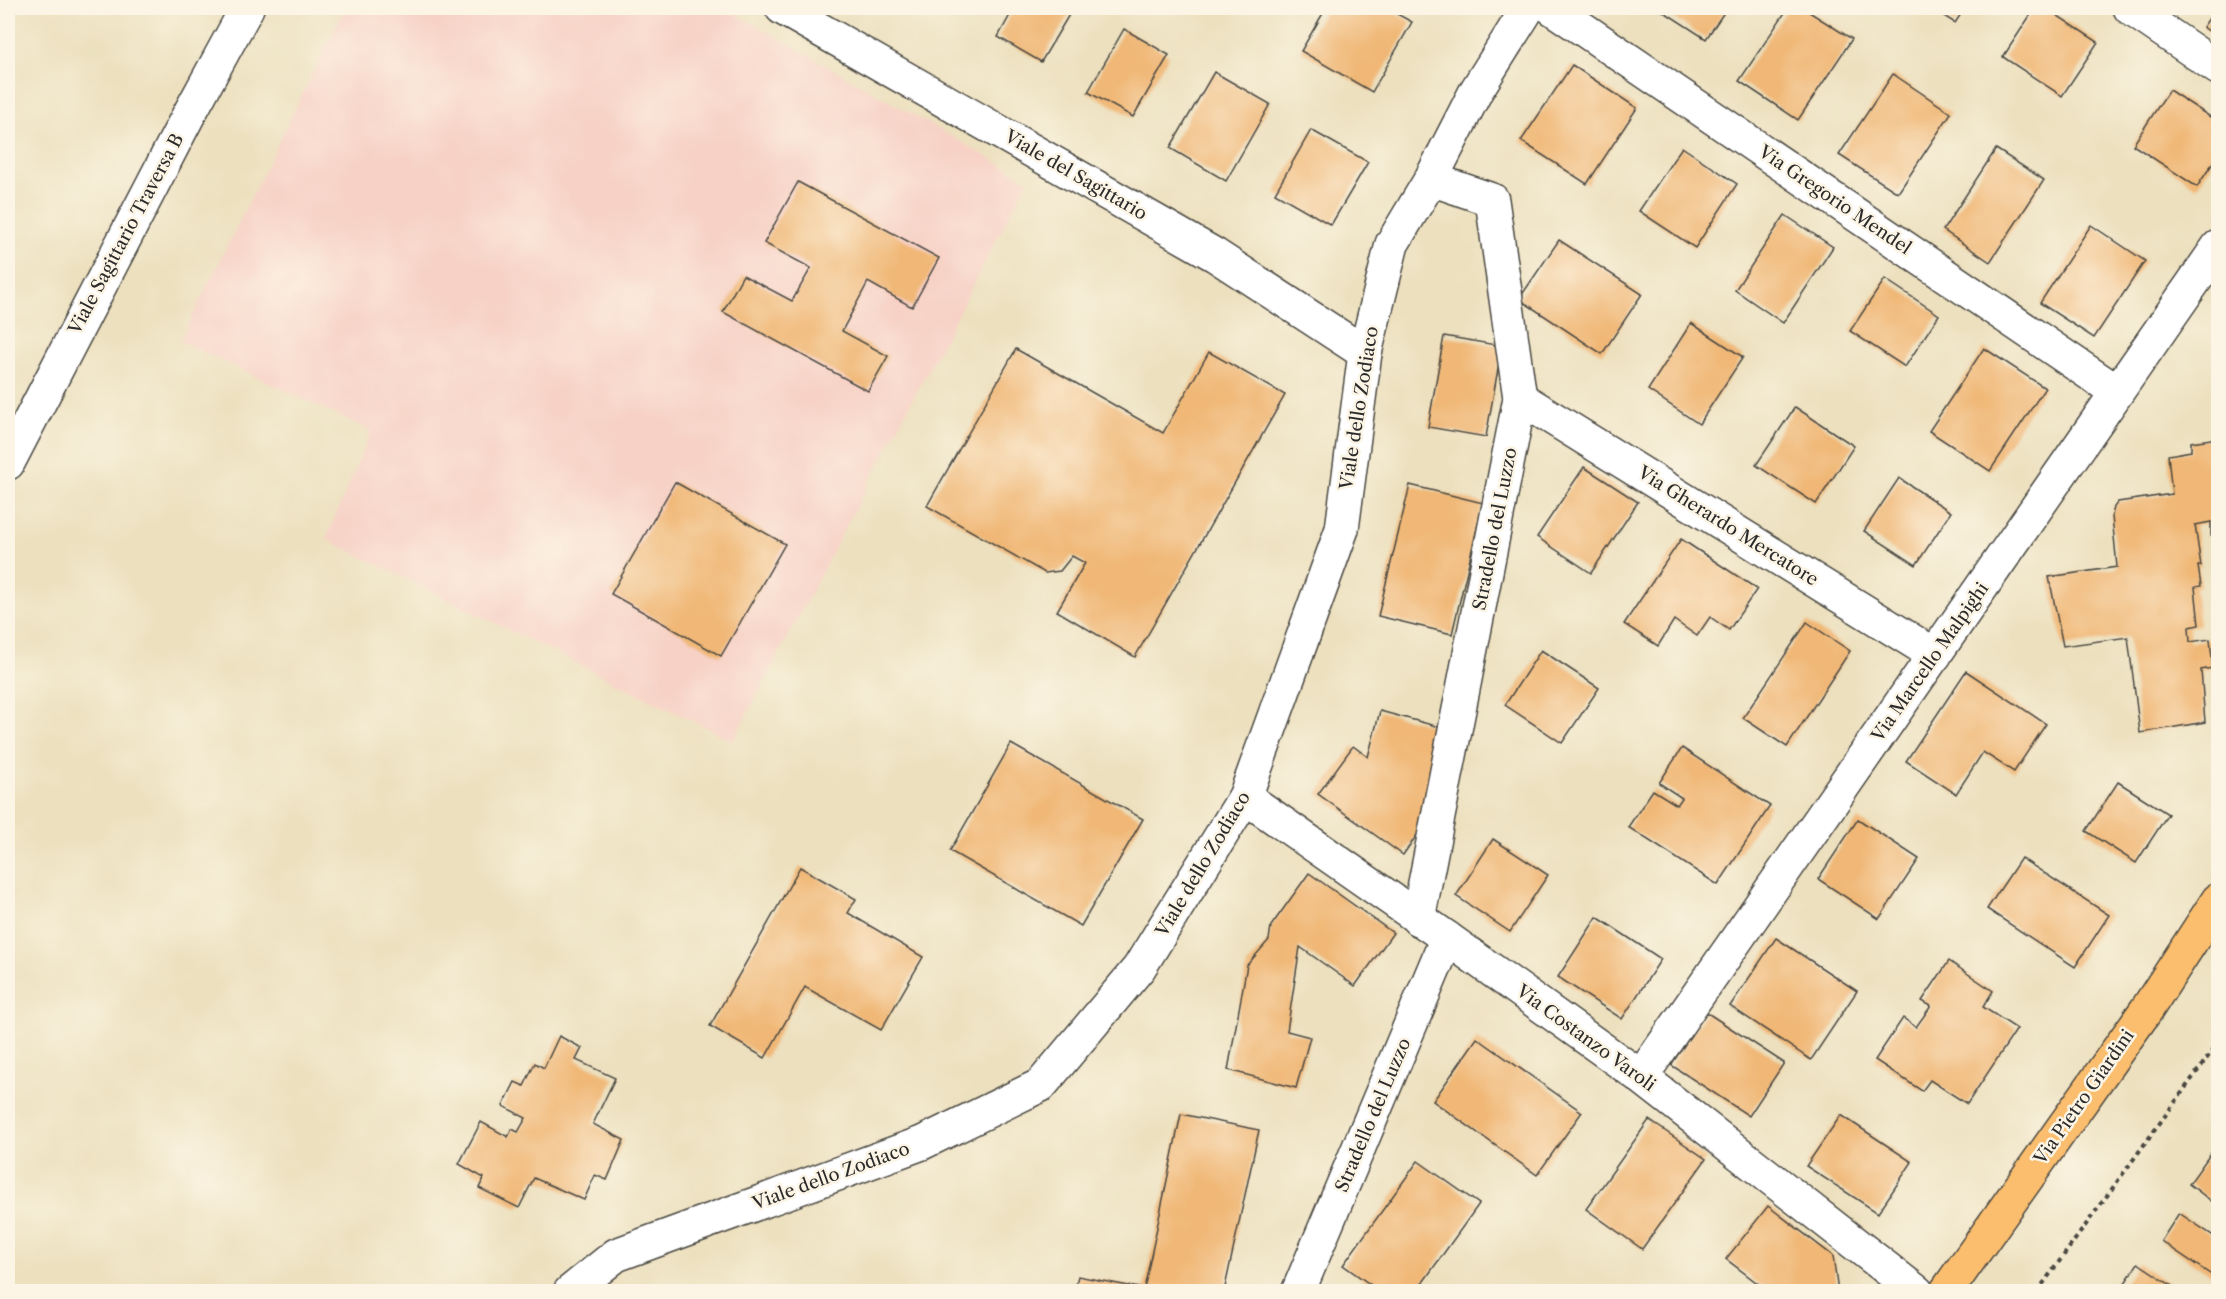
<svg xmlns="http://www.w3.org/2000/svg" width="2226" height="1299" viewBox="0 0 2226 1299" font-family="'Libre Caslon Text',serif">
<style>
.built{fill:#f7d1c6}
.building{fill:#f0b776}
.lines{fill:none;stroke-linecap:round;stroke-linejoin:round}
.minor-casing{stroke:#484641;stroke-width:36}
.major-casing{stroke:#484641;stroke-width:36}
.path{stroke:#484641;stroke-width:4;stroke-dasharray:4.5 4.5;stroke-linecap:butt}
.minor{stroke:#fff;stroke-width:33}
.major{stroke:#fbbe6e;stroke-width:33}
.labels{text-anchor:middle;stroke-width:5;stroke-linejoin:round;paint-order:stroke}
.street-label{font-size:18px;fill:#2b2b2b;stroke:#fcf5e5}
</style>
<rect width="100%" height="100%" fill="#fcf5e5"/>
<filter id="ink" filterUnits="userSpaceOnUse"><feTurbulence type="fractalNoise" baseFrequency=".0167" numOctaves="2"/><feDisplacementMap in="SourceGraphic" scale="12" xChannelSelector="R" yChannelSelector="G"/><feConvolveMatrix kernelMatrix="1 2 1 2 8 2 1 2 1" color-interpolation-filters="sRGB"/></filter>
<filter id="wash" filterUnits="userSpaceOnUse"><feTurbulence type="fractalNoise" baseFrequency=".008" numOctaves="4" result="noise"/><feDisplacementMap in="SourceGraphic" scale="24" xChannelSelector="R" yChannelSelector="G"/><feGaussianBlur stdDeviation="1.35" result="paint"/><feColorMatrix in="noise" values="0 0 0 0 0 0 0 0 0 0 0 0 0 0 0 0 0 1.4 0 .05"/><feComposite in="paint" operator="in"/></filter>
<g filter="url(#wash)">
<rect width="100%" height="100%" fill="#ece0be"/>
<path class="built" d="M345,8H725L1028,180L733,741L326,539L371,431L180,341Z"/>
<g id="blocks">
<g class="building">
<path d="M936,8H953L949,15Z"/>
<path d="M1014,8H1073L1041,62L998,37Z"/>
<path d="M1326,8H1386L1412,22L1372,92L1301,51Z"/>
<path d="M1658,8H1727L1706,39Z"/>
<path d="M1788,8H1803L1852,39L1798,120L1739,81Z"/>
<path d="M1931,8H1965L1955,23Z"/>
<path d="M2035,8H2046L2098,42L2062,96L2003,57Z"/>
<path d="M2216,8H2218V37L2203,27Z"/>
<path d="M1124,29L1169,55L1133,117L1088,92Z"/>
<path d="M1572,65L1637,108L1587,184L1521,141Z"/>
<path d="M1214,72L1270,104L1226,181L1170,148Z"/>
<path d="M1893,74L1951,113L1898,193L1839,155Z"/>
<path d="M2169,90L2218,122V155L2197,187L2133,145Z"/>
<path d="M1311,130L1368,162L1331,225L1275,193Z"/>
<path d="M1682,147L1737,184L1695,248L1639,211Z"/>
<path d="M1996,149L2044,180L1990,262L1943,230Z"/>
<path d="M798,182L939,258L912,307L868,282L842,331L888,356L868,391L723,312L743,275L792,301L811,268L764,243Z"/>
<path d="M1785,215L1833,247L1783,323L1735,290Z"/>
<path d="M2091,225L2145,261L2094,338L2040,303Z"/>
<path d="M1559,240L1642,294L1602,354L1519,299Z"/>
<path d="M1885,279L1939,315L1905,367L1850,331Z"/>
<path d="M1691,323L1743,357L1699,424L1648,390Z"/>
<path d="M1444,336L1502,346L1486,437L1428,427Z"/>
<path d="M1984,348L2045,388L1990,471L1929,431Z"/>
<path d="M1016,349L1163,433L1209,352L1285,395L1135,657L1057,611L1085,563L1072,556L1060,571L1045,573L927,506Z"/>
<path d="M1795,407L1854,446L1816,504L1756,465Z"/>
<path d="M2218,438V535H2211V522L2195,525L2201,566H2198L2201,586L2195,587L2199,625L2189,627L2190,642L2210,639L2213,668L2201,670L2205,722L2140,733L2128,637L2063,646L2049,577L2117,567L2112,516L2114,507L2118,502L2172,494L2168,455L2191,451V442Z"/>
<path d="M1584,467L1638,502L1591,573L1537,537Z"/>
<path d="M1899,478L1951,512L1916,565L1864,531Z"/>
<path d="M675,482L785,544L721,656L611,594Z"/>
<path d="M1410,485L1483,503L1452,634L1378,616Z"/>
<path d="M1681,539L1757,589L1729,630L1710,617L1697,636L1674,620L1658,646L1624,624Z"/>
<path d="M1807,622L1850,651L1787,747L1743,718Z"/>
<path d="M1541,650L1599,688L1562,743L1505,705Z"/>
<path d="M1966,671L2046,724L2014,772L1983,752L1956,794L1906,761Z"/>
<path d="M1380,711L1447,729L1419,832L1403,855L1318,794L1353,746L1368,757Z"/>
<path d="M1011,744L1143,819L1081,926L950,851Z"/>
<path d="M1682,748L1770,806L1718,885L1628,827L1653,790L1677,805L1682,798L1659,783Z"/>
<path d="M2118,782L2168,814L2136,863L2086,831Z"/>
<path d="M1858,819L1919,859L1879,919L1818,879Z"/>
<path d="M1493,839L1548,875L1510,932L1456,896Z"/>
<path d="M2021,858L2109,915L2075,967L1987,909Z"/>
<path d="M800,867L856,899L848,913L923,957L881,1030L805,987L765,1058L710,1026Z"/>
<path d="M1309,873L1393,933L1355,986L1300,947L1287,1031L1310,1037L1296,1088L1228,1070L1247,965L1269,940L1271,926Z"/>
<path d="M1597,917L1661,959L1622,1019L1558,977Z"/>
<path d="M1776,938L1857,991L1811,1060L1730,1006Z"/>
<path d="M1949,961L1993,991L1983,1007L2017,1029L1967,1104L1930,1080L1922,1091L1875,1060L1903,1018L1916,1027L1931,1006L1922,1001Z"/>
<path d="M1706,1012L1784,1063L1749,1116L1671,1065Z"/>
<path d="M559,1036L582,1048L576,1060L615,1078L593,1124L624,1140L607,1180L595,1175L584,1200L534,1178L519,1208L479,1188L484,1178L459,1164L481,1122L508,1137L512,1129L518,1132L526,1118L503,1106L515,1082L524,1086L535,1063L544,1068Z"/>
<path d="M1477,1038L1582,1112L1537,1175L1433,1101Z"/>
<path d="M1181,1114L1259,1130L1224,1292H1074L1078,1276L1144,1289Z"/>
<path d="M1841,1115L1912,1162L1878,1213L1806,1166Z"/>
<path d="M1649,1120L1706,1159L1642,1249L1586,1209Z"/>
<path d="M2218,1143V1206L2189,1184Z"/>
<path d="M1418,1161L1479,1204L1416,1292H1381L1343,1265Z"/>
<path d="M1768,1206L1833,1256L1838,1292H1764L1765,1289L1726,1259Z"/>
<path d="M2179,1213L2218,1239V1274L2216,1278L2161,1241Z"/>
<path d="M2138,1263L2181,1292H2119Z"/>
</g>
</g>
</g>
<g filter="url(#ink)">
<use href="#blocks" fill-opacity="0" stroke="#484641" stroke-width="1.5"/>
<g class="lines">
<defs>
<g id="minor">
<path d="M782,8L1215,255L1365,353"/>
<path d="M1552,8L2117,392"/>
<path d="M2130,8L2218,68"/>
<path d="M1520,398L1935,655"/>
<path d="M8,463L187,118L247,8"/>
<path d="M1245,797L1447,938L1641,1077L1917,1292"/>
<path d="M1418,919L1520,398L1492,200L1431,179"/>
<path d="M1641,1077L2218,247"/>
<path d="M570,1292L616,1255L922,1143L1041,1085L1139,968L1245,797L1342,529L1365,353L1392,244L1431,179L1476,91L1528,8"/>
<path d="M1298,1292L1447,938"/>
</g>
<path id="major" d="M1946,1292L2147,1009L2218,900"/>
</defs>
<use href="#minor" class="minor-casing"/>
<use href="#major" class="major-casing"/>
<path class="path" d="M2037,1292L2218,1043"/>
<use href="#minor" class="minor"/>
<use href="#major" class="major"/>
</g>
</g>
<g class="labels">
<g class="street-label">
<text transform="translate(1076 175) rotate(30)" y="6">Viale del Sagittario</text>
<text transform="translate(1835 200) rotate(34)" y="6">Via Gregorio Mendel</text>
<text transform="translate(126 234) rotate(-62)" y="6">Viale Sagittario Traversa B</text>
<text transform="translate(1359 408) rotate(-81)" y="6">Viale dello Zodiaco</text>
<text transform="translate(1728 526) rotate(32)" y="6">Via Gherardo Mercatore</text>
<text transform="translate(1495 529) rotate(-79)" y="6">Stradello del Luzzo</text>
<text transform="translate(1930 662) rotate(-55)" y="6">Via Marcello Malpighi</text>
<text transform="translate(1203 864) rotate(-59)" y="6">Viale dello Zodiaco</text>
<text transform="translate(1586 1038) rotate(36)" y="6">Via Costanzo Varoli</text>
<text transform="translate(2084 1097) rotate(-55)" y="6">Via Pietro Giardini</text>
<text transform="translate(1373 1115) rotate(-67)" y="6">Stradello del Luzzo</text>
<text transform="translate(831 1176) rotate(-20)" y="6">Viale dello Zodiaco</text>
</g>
</g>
<rect width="2226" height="1299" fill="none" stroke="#fcf5e5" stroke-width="30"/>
</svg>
